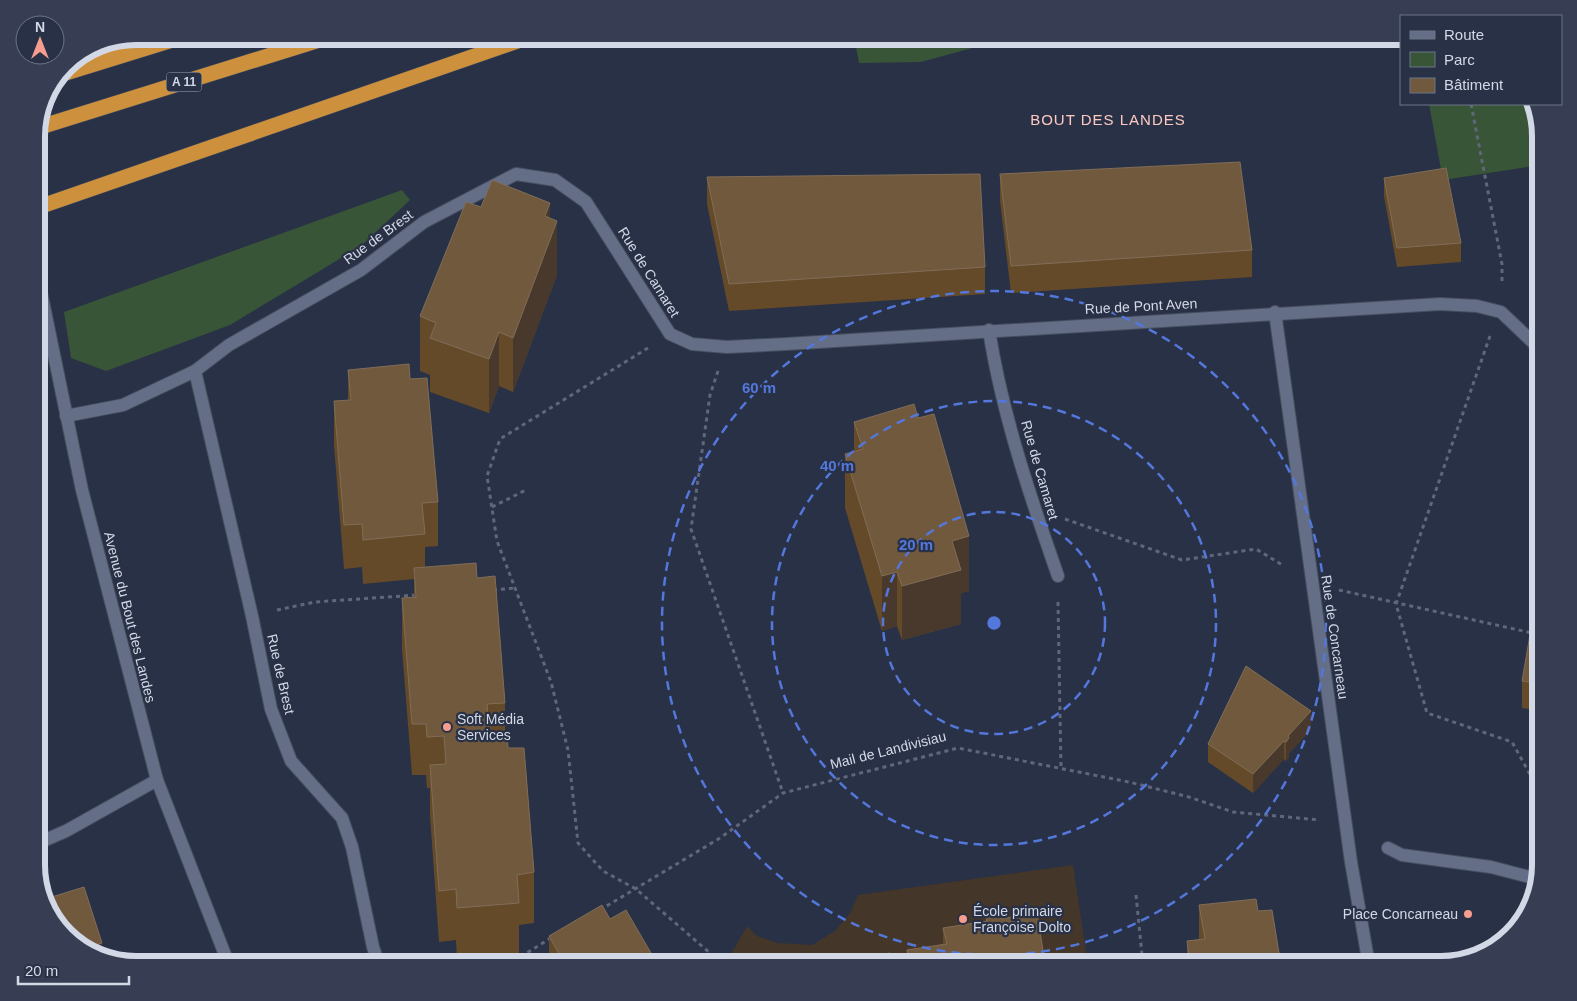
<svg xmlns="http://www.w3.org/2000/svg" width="1577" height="1001" viewBox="0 0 1577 1001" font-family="Arial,sans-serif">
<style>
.education{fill:#443628}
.green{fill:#395538}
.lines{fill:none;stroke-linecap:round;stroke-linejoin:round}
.street-casing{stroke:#474e60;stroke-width:14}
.secondary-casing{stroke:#474e60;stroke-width:14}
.highway-casing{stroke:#474e60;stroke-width:16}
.path{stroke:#60677a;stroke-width:3;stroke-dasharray:4 4;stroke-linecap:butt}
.street{stroke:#646e86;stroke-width:12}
.secondary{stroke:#646e86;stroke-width:12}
.highway{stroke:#cd903c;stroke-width:15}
.wall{fill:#654a29}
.shaded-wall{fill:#48392c}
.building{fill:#71593e;stroke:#806d58}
.ring{fill:none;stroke:#5477dc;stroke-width:2.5;stroke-dasharray:9 6}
.poi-dot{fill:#f59d8f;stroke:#293146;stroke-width:2}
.labels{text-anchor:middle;stroke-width:4.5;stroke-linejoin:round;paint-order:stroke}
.shield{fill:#293146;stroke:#a0a6b6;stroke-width:1}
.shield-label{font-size:12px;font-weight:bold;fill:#d3d8e6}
.street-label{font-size:14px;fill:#d3d8e6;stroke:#293146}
.poi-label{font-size:14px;fill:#d3d8e6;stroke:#293146;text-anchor:start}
.neighbourhood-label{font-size:15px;letter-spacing:1px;fill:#fcc8c0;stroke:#293146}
.rim{fill:none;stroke:#d3d8e6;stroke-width:6}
.centre{fill:#5477dc;stroke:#293146;stroke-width:2.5}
.ring-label{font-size:15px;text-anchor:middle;font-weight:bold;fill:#5477dc;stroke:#293146;stroke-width:4.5;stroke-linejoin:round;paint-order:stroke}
</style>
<rect width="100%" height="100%" fill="#293146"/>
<path class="education" d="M1073,865L1088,965H729L730,956L747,926L757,936L777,943L812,945L835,931L850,913L858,895Z"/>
<g class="green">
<path d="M854,36H1016L921,62L859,63Z"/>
<path d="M1429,104H1532L1541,136V165L1443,180Z"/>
<path d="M402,190L410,200L361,246L230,325L106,371L71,358L64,312Z"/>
</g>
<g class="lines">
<defs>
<g id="street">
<path d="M1275,312L1351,862L1369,965"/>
<path d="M989,330C1002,414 1030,496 1058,576"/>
<path d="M195,371L252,616L271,709L291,761L342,818L352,847L373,947L379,965"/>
<path d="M66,416L123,405L195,371L229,345L361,270L424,222L516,174L555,180L586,202L670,334L692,344L727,347L786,344L1440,304L1477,306L1501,312L1541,350"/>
<path d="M36,844L66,831L157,780"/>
<path d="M1388,848L1402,855L1491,867L1537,879"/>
</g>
<path id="secondary" d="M36,268L82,490L157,780L229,965"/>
<g id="highway">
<path d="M59,75L185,36"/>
<path d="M37,128L332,36"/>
<path d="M36,208L532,36"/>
</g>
</defs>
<use href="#street" class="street-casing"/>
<use href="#secondary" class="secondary-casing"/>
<use href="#highway" class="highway-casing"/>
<g class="path">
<path d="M1471,104L1502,264V285"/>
<path d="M1490,336L1396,604L1427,713L1512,742L1541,794"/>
<path d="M648,348L500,439L487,476L497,541L551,682L568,750L578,843L603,871L636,889L710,953V965"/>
<path d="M718,371L710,395L691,529L783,793"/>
<path d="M492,507L526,490"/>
<path d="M1065,519L1182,560L1256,549L1284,566"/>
<path d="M493,590L515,588"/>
<path d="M1339,590L1541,635"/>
<path d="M1058,602L1061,769"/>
<path d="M277,610L315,602L417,595"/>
<path d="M1136,895L1143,965"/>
<path d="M600,910L720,838L783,793L958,748L1129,782L1189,797L1233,812L1320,820"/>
<path d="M507,965L551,938"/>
</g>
<use href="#street" class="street"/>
<use href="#secondary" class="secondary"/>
<use href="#highway" class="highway"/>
</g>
<g class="wall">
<path d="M1000,174L1252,250V277L1011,293L1000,201Z"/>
<path d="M707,177L985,267V294L729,311L707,204Z"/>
<path d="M1384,178L1461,243V262L1397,267L1384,196Z"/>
<path d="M481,207L550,218L557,275L513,392L499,386L489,413L430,392V375L420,371V316Z"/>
<path d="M348,370L410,379L438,502V546L425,547V567L477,578L505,703V732L534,872V923L519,925V954L457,959L456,940L439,942L430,816V788H427L426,775H412L402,649V598H414V579L363,584L362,567L344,569L334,445V401H348Z"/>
<path d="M854,422L969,591L961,593V624L902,640L897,626L882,631L845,508V454L854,451Z"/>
<path d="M1541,630V711L1522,708V681Z"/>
<path d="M1311,730L1289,753V757L1286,761L1284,759L1253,793L1208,762V744Z"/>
<path d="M1199,905L1258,911L1281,965H1187V941L1199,939Z"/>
<path d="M986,917L1001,919L1044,965L832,962L893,963L907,961V950L943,944V928L986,922Z"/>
<path d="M610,919L658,965H551L549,963V936Z"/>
</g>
<g class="shaded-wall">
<path d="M550,203V241L557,221V275L513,392V338L545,216Z"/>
<path d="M499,332V386L489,413V359Z"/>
<path d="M969,536V591L961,593V624L902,640V586L952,541Z"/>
<path d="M897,572V626L882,631V576Z"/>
<path d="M1311,711V730L1289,753V757L1286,761V742L1288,736Z"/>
<path d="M1284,741V759L1253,793V774Z"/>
<path d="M102,943V954L84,949Z"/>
<path d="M1044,957V965H1035V958Z"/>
</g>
<g class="building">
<path d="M1240,162L1252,250L1011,266L1000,174Z"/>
<path d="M1446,168L1461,243L1397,248L1384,178Z"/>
<path d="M980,174L985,267L729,284L707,177Z"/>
<path d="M492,180L550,203L545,216L557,221L513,338L499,332L489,359L430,338L436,323L420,316L466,202L481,207Z"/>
<path d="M409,364L410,379L427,378L438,502L422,503L425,534L363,540L362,524L344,525L334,401L351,400L348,370Z"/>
<path d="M914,404L918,418L934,414L969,536L952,541L961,570L902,586L897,572L882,576L845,454L863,449L854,422Z"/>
<path d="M476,563L477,578L495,576L505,703L487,704L489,733L507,732L508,748H524L534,872L517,875L519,903L457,908L456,889L439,891L430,765L446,764L444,736L427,737L426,724H412L402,598L416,597L414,568Z"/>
<path d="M1531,629L1541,630V684L1522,681Z"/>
<path d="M1246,666L1311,711L1288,736L1289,738L1286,742L1284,741L1253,774L1208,744Z"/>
<path d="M84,887L102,943L84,949L81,948L49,915L45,899Z"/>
<path d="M1256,899L1258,911L1272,910L1281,965H1190L1187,941L1205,939L1199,905Z"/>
<path d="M602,905L610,919L626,910L658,965H553L562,959L549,936Z"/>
<path d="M1037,912L1044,957L1035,958L1036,965H797V960L830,956L832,962L890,953L893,963L909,961L907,950L947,944L943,928L987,921L986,917L1000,915L1001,919Z"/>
<path d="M785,959L786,965H772V960Z"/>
</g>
<g class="ring">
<circle cx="994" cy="623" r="111"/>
<circle cx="994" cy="623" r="222"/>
<circle cx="994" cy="623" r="332"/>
</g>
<g class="poi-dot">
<circle cx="447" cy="727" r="5"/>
<circle cx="1468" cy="914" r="5"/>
<circle cx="963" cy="919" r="5"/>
</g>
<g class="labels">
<rect class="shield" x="166.5" y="72.5" width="35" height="19" rx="4"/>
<g class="shield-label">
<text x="184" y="86">A 11</text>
</g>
<g class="street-label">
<text transform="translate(378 237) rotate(-36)" y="5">Rue de Brest</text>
<text transform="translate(649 272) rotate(58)" y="5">Rue de Camaret</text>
<text transform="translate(1141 306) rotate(-3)" y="5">Rue de Pont Aven</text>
<text transform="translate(1040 470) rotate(74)" y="5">Rue de Camaret</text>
<text transform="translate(130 617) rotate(76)" y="5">Avenue du Bout des Landes</text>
<text transform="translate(1335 637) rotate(82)" y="5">Rue de Concarneau</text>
<text transform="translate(281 674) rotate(77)" y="5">Rue de Brest</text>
<text transform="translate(888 750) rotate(-14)" y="5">Mail de Landivisiau</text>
</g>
<g class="poi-label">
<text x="457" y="724">Soft Média<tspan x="457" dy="16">Services</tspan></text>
<text x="973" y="916">École primaire<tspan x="973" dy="16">Françoise Dolto</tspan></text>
<text x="1458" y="919" text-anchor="end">Place Concarneau</text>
</g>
<g class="neighbourhood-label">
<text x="1108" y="125">BOUT DES LANDES</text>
</g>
</g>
<path d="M0 0H1577V1001H0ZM136 45H1441A91 91 0 0 1 1532 136V865A91 91 0 0 1 1441 956H136A91 91 0 0 1 45 865V136A91 91 0 0 1 136 45Z" fill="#373e53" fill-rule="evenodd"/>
<path class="rim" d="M136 45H1441A91 91 0 0 1 1532 136V865A91 91 0 0 1 1441 956H136A91 91 0 0 1 45 865V136A91 91 0 0 1 136 45Z"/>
<circle cx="994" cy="623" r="8" class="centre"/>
<g class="ring-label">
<text x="759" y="393">60 m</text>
<text x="837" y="471">40 m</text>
<text x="916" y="550">20 m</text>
</g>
<rect x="1400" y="15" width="162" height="90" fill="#293146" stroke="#6d7486"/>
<rect x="1410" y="31" width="25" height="8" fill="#646e86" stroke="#6d7486"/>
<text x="1444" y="40" font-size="15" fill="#d3d8e6">Route</text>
<rect x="1410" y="52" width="25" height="15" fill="#395538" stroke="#6d7486"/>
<text x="1444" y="65" font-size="15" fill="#d3d8e6">Parc</text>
<rect x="1410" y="78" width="25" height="15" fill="#71593e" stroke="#6d7486"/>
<text x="1444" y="90" font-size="15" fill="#d3d8e6">Bâtiment</text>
<g transform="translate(40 40)"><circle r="24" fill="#293146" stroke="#6d7486"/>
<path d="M0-4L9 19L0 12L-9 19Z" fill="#f59d8f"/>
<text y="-8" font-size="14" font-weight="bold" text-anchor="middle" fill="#d3d8e6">N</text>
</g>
<path d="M18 976v8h111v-8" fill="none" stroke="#d3d8e6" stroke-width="2.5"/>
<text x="25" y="976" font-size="15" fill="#d3d8e6" stroke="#293146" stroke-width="4" paint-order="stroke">20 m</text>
</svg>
